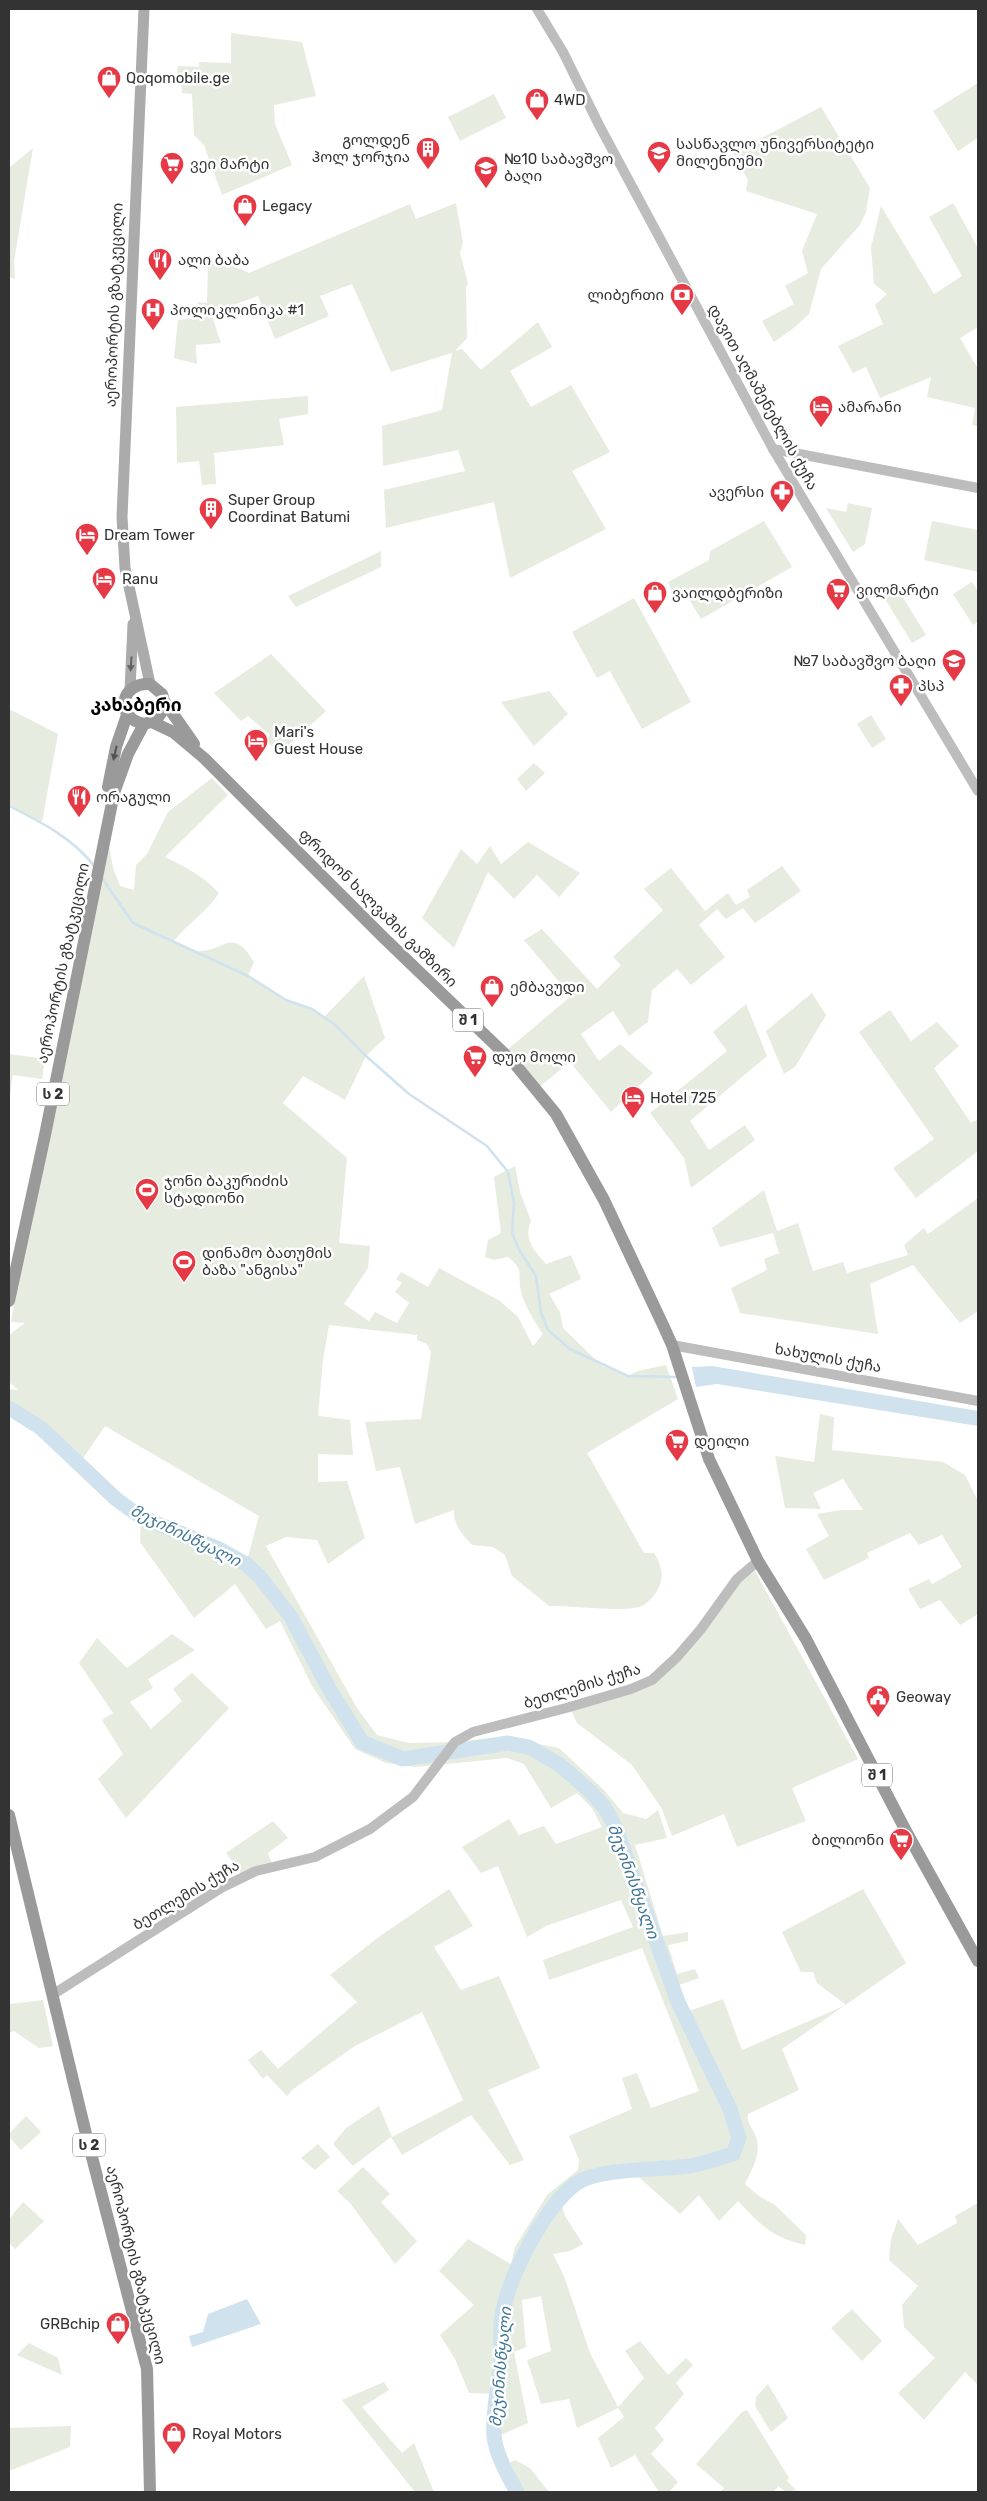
<svg xmlns="http://www.w3.org/2000/svg" width="987" height="2501" viewBox="0 0 987 2501" font-family="Rubik,'Noto Sans Georgian',sans-serif">
<style>
.green{fill:#e6ecdf}
.water{fill:#cfe2ee}
.lines{fill:none;stroke-linecap:round;stroke-linejoin:round}
.stream{stroke:#cfe2ee;stroke-width:2.5}
.river{stroke:#cfe2ee;stroke-width:15}
.secondary{stroke:#bdbdbd;stroke-width:10}
.primary{stroke:#ababab;stroke-width:11}
.highway{stroke:#9a9a9a;stroke-width:12}
.oneway{fill:#636363}
.oneway2{fill:#525252}
.labels{text-anchor:middle;stroke-width:5;stroke-linejoin:round;paint-order:stroke}
.shield{fill:#fff;stroke:#707070;stroke-width:1}
.shield-label{font-size:14px;font-weight:bold;fill:#333}
.poi-label{font-size:15px;fill:#333;stroke:#fff;text-anchor:start}
.street-label{font-size:15px;fill:#333;stroke:#fff}
.water-label{font-size:16px;font-style:italic;fill:#3f7597;stroke:#fff}
.quarter-label{font-size:18px;font-weight:bold;fill:#000;stroke:#fff}
</style>
<rect width="100%" height="100%" fill="#fff"/>
<g class="green">
<path d="M231,33L302,42L316,96L274,105L275,124L292,165L222,195L204,145L194,135L192,94L182,93L181,82L176,80L178,66L199,67V62L231,63Z"/>
<path d="M978,83V138L958,151L933,111Z"/>
<path d="M494,94L506,118L460,141L448,117Z"/>
<path d="M821,107L870,188L866,212L860,225L821,269L809,314L794,328L774,342L762,321L794,304L785,286L808,273L802,251L817,214L746,191L748,180L733,153Z"/>
<path d="M33,148L14,261L15,279L9,277V168Z"/>
<path d="M456,203L463,243L460,253L468,283L466,288L467,338L455,351L462,349L481,370L538,322L552,347L510,371L531,407L571,385L610,452L572,471L606,529L510,578L494,502L386,528L384,490L465,471L458,450L383,466L382,426L442,410L452,353L391,372L352,284L320,296L329,316L275,339L258,296L211,313L221,343L196,345L197,364L174,358L178,320L197,318L198,302L207,303L208,263L223,261L249,273L410,204L416,219Z"/>
<path d="M953,203L978,248V327L960,338L978,369V426L972,425L975,408L927,397L931,377L880,398L866,367L853,373L838,346L883,324L875,305L887,294L874,284L871,247L881,206L934,294L962,276L929,217Z"/>
<path d="M308,396V414L279,419L284,445L214,453L216,484L202,485L199,461L177,463L176,407Z"/>
<path d="M848,503L872,508L865,544L853,552L826,508L846,512Z"/>
<path d="M764,521L792,567L701,619L687,596L676,601L668,582L709,560L710,551Z"/>
<path d="M932,521L978,530V572L924,560Z"/>
<path d="M381,551V567L296,607L288,596Z"/>
<path d="M972,582L978,591V622L973,625L953,594Z"/>
<path d="M896,586L926,635L912,643L882,594Z"/>
<path d="M634,598L691,702L642,729L610,671L597,678L572,632Z"/>
<path d="M271,654L326,711L279,754L266,740L270,735L248,716L241,721L214,693Z"/>
<path d="M549,691L568,714L534,746L501,702Z"/>
<path d="M9,709L58,734L42,822L9,806Z"/>
<path d="M871,715L886,739L872,748L857,724Z"/>
<path d="M534,763L545,773L526,791L517,779Z"/>
<path d="M212,778L228,795L165,857C186,867 203,876 219,893C207,912 188,923 174,941C181,944 190,950 197,951C226,952 232,925 254,962L248,976L286,1000L312,1009L324,1017L364,976L385,1038L366,1056L345,1100L303,1076L283,1103L347,1158L339,1243L370,1246L368,1268L344,1304L369,1321L375,1312L397,1323L409,1303L395,1292L402,1283L396,1279L401,1272L428,1287L439,1268L500,1301L518,1317L533,1346L543,1334C536,1324 523,1303 521,1291C517,1274 525,1270 508,1257L494,1260L485,1257L488,1240L501,1233L494,1177L515,1166L520,1192L531,1221C523,1239 534,1250 546,1264L571,1255L581,1279L549,1294L560,1312L563,1328L602,1366L627,1376L638,1371L666,1365L678,1399L587,1453L644,1553H654C661,1565 665,1575 658,1589C655,1595 649,1602 642,1606C627,1613 569,1605 549,1606L512,1576L505,1555L493,1547L472,1545C463,1535 453,1525 454,1510L415,1524L400,1467L376,1471L365,1422L421,1419L431,1352L427,1344L417,1340V1335L329,1325L323,1360L318,1416L350,1420L353,1455L318,1454V1482L347,1481L365,1538L328,1564L317,1540L286,1537L266,1546L357,1708L377,1735L409,1743L455,1742L502,1737L559,1748L604,1790L623,1813L646,1819L658,1810L667,1838L635,1845L663,1936L688,1932V1941L668,1945L677,1974L695,1969L699,1978L679,1985L689,2011L723,1999L742,2050L846,2005L817,1983L813,1972H801L782,1932L863,1889L906,1963L782,2049L799,2090L748,2114C746,2123 753,2128 756,2137C762,2153 752,2169 745,2184L759,2196L775,2205L806,2235L805,2245C771,2237 761,2225 738,2201L719,2221L699,2195L680,2214L632,2171L610,2173L578,2182L560,2199L565,2216L583,2244L570,2251L553,2254L564,2276L590,2353L618,2407L644,2378L625,2351L640,2341L668,2375L686,2358L693,2365L676,2383L684,2394L655,2428L664,2440L651,2454L678,2482L669,2492H659L635,2455L611,2468L598,2438L624,2417L618,2408L577,2428L569,2399L541,2404L527,2360L551,2351L541,2296L522,2300L526,2347L514,2352L528,2423L494,2438L497,2394L469,2393L455,2359L440,2335L474,2305L439,2271L468,2239L511,2264L515,2247L547,2195L578,2170L579,2160L569,2136L632,2109L622,2078L637,2073L651,2108L699,2091L642,1948L549,1980L543,1960L633,1927L621,1900L546,1926L527,1937L498,1866L481,1873L462,1847L509,1819L519,1835L544,1826L556,1844L602,1827L592,1808L577,1793L551,1808L524,1764L507,1758L416,1767L386,1763L355,1749L312,1686L280,1621L266,1629L235,1584L194,1618L140,1542L141,1517L188,1534L246,1564L259,1516L105,1426L79,1464L41,1428L9,1408V1389L18,1390L9,1382V1335L25,1323L11,1322L19,1276L109,845L113,868L120,886L134,890L136,865L147,854L168,812Z"/>
<path d="M528,842L580,873L559,897L537,875L514,899L488,872L454,948L422,918L461,849L477,864L490,846L501,864Z"/>
<path d="M782,866L801,891L755,923L743,908L726,919L717,909L699,925L725,957L691,985L677,969L652,990L648,1022L629,1036L613,1011L581,1034L599,1061L620,1044L653,1073L611,1112L570,1062L538,1088L507,1050L571,996L524,940L542,929L597,989L621,965L613,957L663,910L644,889L671,868L705,911L728,893L736,905L750,897L747,890Z"/>
<path d="M812,993L826,1015L795,1067L784,1074L766,1031Z"/>
<path d="M746,1004L767,1056L690,1121L709,1150L745,1125L755,1140L691,1188L684,1158L650,1113L727,1051L713,1032Z"/>
<path d="M890,1010L911,1041L937,1022L959,1046L934,1068L971,1123L978,1119V1151L916,1198L893,1168L934,1139L859,1032Z"/>
<path d="M9,1054L45,1059L42,1079L13,1075L9,1102Z"/>
<path d="M764,1190L777,1231L798,1223L813,1271L843,1262L847,1273L908,1255L904,1245L924,1228L928,1234L978,1198V1311L960,1323L913,1265L870,1284L878,1334L740,1313L731,1288L767,1270L764,1259L779,1253L773,1233L720,1247L712,1228Z"/>
<path d="M820,1414L834,1417L832,1450L943,1462L965,1475L978,1501V1614L960,1625L940,1600L920,1609L908,1589L929,1579L932,1584L962,1567L942,1535L919,1545L910,1533L867,1553L869,1558L824,1580L806,1549L829,1536L817,1514L841,1510H863L843,1479L813,1493L821,1509L785,1508L775,1456L814,1462Z"/>
<path d="M755,1571L858,1759L792,1788L806,1821L737,1847L724,1814L672,1836L662,1809L632,1765L577,1723L570,1708L653,1683L738,1583Z"/>
<path d="M172,1634L195,1650L148,1679L153,1688L130,1702L151,1729L182,1701L173,1689L192,1673L229,1708L126,1818L98,1779L123,1754L102,1720L113,1713L79,1663L97,1638L127,1668Z"/>
<path d="M273,1821L288,1838L268,1853L273,1867L243,1877L226,1853Z"/>
<path d="M449,1889L473,1926L434,1947L461,1990L499,1976L540,2068L488,2090L524,2160L510,2165L471,2115L402,2155L391,2137L353,2166L333,2144L346,2128L379,2106L392,2137L463,2100L422,2012L355,2046L292,2090L287,2096L267,2075L263,2079L248,2060L261,2050L278,2069L357,2002L330,1975L380,1936Z"/>
<path d="M43,2000L53,2046L39,2048L14,2031L9,2033V2004Z"/>
<path d="M26,2116L41,2132L21,2150L9,2137V2134Z"/>
<path d="M318,2144L330,2157L315,2170L301,2158Z"/>
<path d="M363,2167L390,2194L381,2202L417,2241L395,2264L350,2203L337,2191Z"/>
<path d="M23,2202L44,2221L15,2249L9,2243V2219Z"/>
<path d="M978,2203V2385L965,2372L924,2420L898,2393L935,2358L904,2327L902,2305L918,2286L889,2260L891,2239L898,2219L918,2245L957,2223L955,2216Z"/>
<path d="M852,2309L882,2341L862,2361L831,2328Z"/>
<path d="M29,2343L58,2358L62,2375L17,2355Z"/>
<path d="M384,2382L389,2390L362,2407L402,2453L414,2443L434,2492H415L342,2400Z"/>
<path d="M768,2384L788,2418L771,2432L755,2406L756,2397Z"/>
<path d="M747,2410L789,2478L787,2481L796,2490L786,2492L778,2486L774,2492H721L724,2488L696,2464L742,2412Z"/>
<path d="M71,2426L70,2447L9,2471V2428Z"/>
<path d="M515,2460L530,2468L549,2492H517L504,2466Z"/>
</g>
<g class="water">
<path d="M712,1366L978,1411V1426L717,1384L696,1387L692,1367Z"/>
<path d="M247,2299L261,2324L192,2347L189,2336L203,2332L208,2314Z"/>
</g>
<g class="lines">
<g class="stream">
<path d="M9,806C41,822 73,838 95,867"/>
<path d="M102,878L133,923L248,976L286,1000L312,1009L334,1024L366,1056L409,1094L487,1146L508,1172L514,1203L512,1233L519,1250L536,1276L541,1313L548,1330L570,1349L628,1376L677,1377"/>
</g>
<path class="river" d="M9,1408L41,1428L116,1499L141,1517L219,1549L246,1564L260,1577L291,1617L328,1687L362,1742L403,1759L508,1743L529,1747L560,1765L591,1792L605,1808L616,1829L678,2002L730,2109L739,2138L733,2154C718,2158 704,2164 689,2166C661,2170 600,2168 577,2183C545,2205 508,2278 502,2316C499,2333 502,2351 500,2369C498,2391 492,2414 494,2436C496,2455 508,2476 517,2492"/>
<g class="secondary">
<path d="M537,9L563,52L599,125L773,449L978,791"/>
<path d="M773,449L978,488"/>
<path d="M672,1345L978,1401"/>
<path d="M52,1995L221,1888L256,1871L315,1857L370,1829L413,1797L455,1742L473,1732L566,1708L631,1689L652,1680L677,1657L701,1629L737,1579L758,1561"/>
</g>
<g class="primary">
<path d="M144,9L122,517L125,568L150,684"/>
<path d="M130,690L133,624"/>
</g>
<g class="highway">
<path d="M164,701C163,715 157,721 144,724C114,718 120,682 150,684L162,694L164,701L194,744"/>
<path d="M152,722L173,732L204,758L383,937L514,1063L556,1114L604,1200L663,1325L672,1345L709,1459L758,1561L806,1639L907,1833L978,1961"/>
<path d="M108,787L116,747L127,715"/>
<path d="M9,1301L45,1135L114,793L128,754L144,724"/>
<path d="M9,1815L86,2134L147,2369L150,2492"/>
</g>
</g>
<defs><path id="oneway-solid" d="M-6-.8H1V-3.2L6.5 0L1 3.2V.8H-6Z" transform="scale(1.25)"/></defs>
<use class="oneway" href="#oneway-solid" transform="translate(131 664) rotate(94)"/>
<use class="oneway2" href="#oneway-solid" transform="translate(115 753) rotate(103)"/>
<defs>
<symbol id="shop-pin" viewBox="-11 -11 22 30"><path d="M0 17L-7.5 6A9.5 9.5 0 1 1 7.5 6Z" fill="#e63946" stroke="#fff"/><path d="M-5-2.5h2.3a2.7 3.5 0 0 1 5.4 0H5L5.5 6h-11ZM-1.5-2.5h3a1.5 2.3 0 0 0-3 0Z" fill="#fff"/></symbol>
<symbol id="building-pin" viewBox="-11 -11 22 30"><path d="M0 17L-7.5 6A9.5 9.5 0 1 1 7.5 6Z" fill="#e63946" stroke="#fff"/><path d="M-4-6H4V6H1V3H-1V6H-4ZM-2.5-4.3h1.7v1.8h-1.7ZM.8-4.3h1.7v1.8H.8ZM-2.5-1h1.7V.8h-1.7ZM.8-1h1.7V.8H.8Z" fill="#fff"/></symbol>
<symbol id="university-pin" viewBox="-11 -11 22 30"><path d="M0 17L-7.5 6A9.5 9.5 0 1 1 7.5 6Z" fill="#e63946" stroke="#fff"/><path d="M0-5L7-2L0 1L-7-2ZM-4 1L0 2.5L4 1V4Q0 6-4 4Z" fill="#fff"/></symbol>
<symbol id="supermarket-pin" viewBox="-11 -11 22 30"><path d="M0 17L-7.5 6A9.5 9.5 0 1 1 7.5 6Z" fill="#e63946" stroke="#fff"/><path d="M-6-5.5h2.5l.6 2H6L4.5 2H-2.5L-4.4-4H-6ZM-1.5 3.2a1.3 1.3 0 1 0 .1 0ZM3 3.2a1.3 1.3 0 1 0 .1 0Z" fill="#fff"/></symbol>
<symbol id="school-pin" viewBox="-11 -11 22 30"><path d="M0 17L-7.5 6A9.5 9.5 0 1 1 7.5 6Z" fill="#e63946" stroke="#fff"/><path d="M0-5L7-2L0 1L-7-2ZM-4 1L0 2.5L4 1V4Q0 6-4 4Z" fill="#fff"/></symbol>
<symbol id="restaurant-pin" viewBox="-11 -11 22 30"><path d="M0 17L-7.5 6A9.5 9.5 0 1 1 7.5 6Z" fill="#e63946" stroke="#fff"/><path d="M-5-6h1v4h1v-4h1v4h1v-4h1v5L-1.5 .5V6h-2V.5L-5-1ZM5-6V6H3V1.5H1.5Q1.5-4 5-6Z" fill="#fff"/></symbol>
<symbol id="bank-pin" viewBox="-11 -11 22 30"><path d="M0 17L-7.5 6A9.5 9.5 0 1 1 7.5 6Z" fill="#e63946" stroke="#fff"/><path d="M-6-4H6V4H-6ZM0-2.3a2.3 2.3 0 1 0 0 4.6a2.3 2.3 0 1 0 0-4.6Z" fill="#fff"/></symbol>
<symbol id="hospital-pin" viewBox="-11 -11 22 30"><path d="M0 17L-7.5 6A9.5 9.5 0 1 1 7.5 6Z" fill="#e63946" stroke="#fff"/><path d="M-5-5h3v3.5h4V-5h3V5h-3V1.5h-4V5h-3Z" fill="#fff"/></symbol>
<symbol id="hotel-pin" viewBox="-11 -11 22 30"><path d="M0 17L-7.5 6A9.5 9.5 0 1 1 7.5 6Z" fill="#e63946" stroke="#fff"/><path d="M-6-4.5h1.5V1H6V5H4.5V3h-9V5H-6ZM-4 0a1.8 1.8 0 1 1 3.6 0ZM.5 0V-2.5h3Q6-2.5 6 0Z" fill="#fff"/></symbol>
<symbol id="pharmacy-pin" viewBox="-11 -11 22 30"><path d="M0 17L-7.5 6A9.5 9.5 0 1 1 7.5 6Z" fill="#e63946" stroke="#fff"/><path d="M-2-6h4v4h4v4h-4v4h-4v-4h-4v-4h4Z" fill="#fff"/></symbol>
<symbol id="stadium-pin" viewBox="-11 -11 22 30"><path d="M0 17L-7.5 6A9.5 9.5 0 1 1 7.5 6Z" fill="#e63946" stroke="#fff"/><path d="M0-5a6.5 5 0 1 0 0 10a6.5 5 0 1 0 0-10ZM-3.5-1.8h7v3.6h-7Z" fill="#fff"/></symbol>
<symbol id="civic-pin" viewBox="-11 -11 22 30"><path d="M0 17L-7.5 6A9.5 9.5 0 1 1 7.5 6Z" fill="#e63946" stroke="#fff"/><path d="M-.6-6.5H3V-4.5H.6V-3L4-1V1h2V6H-6V1h2V-1L-.6-3ZM-1.2 2.5V6h2.4V2.5Z" fill="#fff"/></symbol>
</defs>
<g fill-rule="evenodd">
<use href="#shop-pin" x="95" y="64" width="28" height="38"/>
<use href="#shop-pin" x="523" y="86" width="28" height="38"/>
<use href="#building-pin" x="414" y="135" width="28" height="38"/>
<use href="#university-pin" x="645" y="139" width="28" height="38"/>
<use href="#supermarket-pin" x="158" y="150" width="28" height="38"/>
<use href="#school-pin" x="472" y="154" width="28" height="38"/>
<use href="#shop-pin" x="231" y="192" width="28" height="38"/>
<use href="#restaurant-pin" x="146" y="246" width="28" height="38"/>
<use href="#bank-pin" x="668" y="281" width="28" height="38"/>
<use href="#hospital-pin" x="139" y="296" width="28" height="38"/>
<use href="#hotel-pin" x="807" y="393" width="28" height="38"/>
<use href="#pharmacy-pin" x="768" y="478" width="28" height="38"/>
<use href="#building-pin" x="197" y="495" width="28" height="38"/>
<use href="#hotel-pin" x="73" y="521" width="28" height="38"/>
<use href="#hotel-pin" x="90" y="565" width="28" height="38"/>
<use href="#supermarket-pin" x="824" y="576" width="28" height="38"/>
<use href="#shop-pin" x="641" y="579" width="28" height="38"/>
<use href="#school-pin" x="940" y="647" width="28" height="38"/>
<use href="#pharmacy-pin" x="887" y="672" width="28" height="38"/>
<use href="#hotel-pin" x="242" y="727" width="28" height="38"/>
<use href="#restaurant-pin" x="65" y="783" width="28" height="38"/>
<use href="#shop-pin" x="478" y="973" width="28" height="38"/>
<use href="#supermarket-pin" x="461" y="1043" width="28" height="38"/>
<use href="#hotel-pin" x="619" y="1084" width="28" height="38"/>
<use href="#stadium-pin" x="133" y="1176" width="28" height="38"/>
<use href="#stadium-pin" x="170" y="1248" width="28" height="38"/>
<use href="#supermarket-pin" x="663" y="1427" width="28" height="38"/>
<use href="#civic-pin" x="864" y="1683" width="28" height="38"/>
<use href="#supermarket-pin" x="887" y="1826" width="28" height="38"/>
<use href="#shop-pin" x="104" y="2310" width="28" height="38"/>
<use href="#shop-pin" x="160" y="2420" width="28" height="38"/>
</g>
<g class="labels">
<g class="shield">
<rect x="453" y="1008.5" width="30" height="23" rx="4"/>
<rect x="37" y="1082.5" width="32" height="23" rx="4"/>
<rect x="862" y="1763.5" width="30" height="23" rx="4"/>
<rect x="73" y="2133.5" width="32" height="23" rx="4"/>
</g>
<g class="shield-label">
<text x="468" y="1025">შ 1</text>
<text x="53" y="1099">ს 2</text>
<text x="877" y="1780">შ 1</text>
<text x="89" y="2150">ს 2</text>
</g>
<g class="poi-label">
<text x="126" y="83">Qoqomobile.ge</text>
<text x="554" y="105">4WD</text>
<text x="410" y="145" text-anchor="end">გოლდენ<tspan x="410" dy="17">ჰოლ ჯორჯია</tspan></text>
<text x="676" y="149">სასწავლო უნივერსიტეტი<tspan x="676" dy="17">მილენიუმი</tspan></text>
<text x="504" y="164">№10 საბავშვო<tspan x="504" dy="17">ბაღი</tspan></text>
<text x="190" y="169">ვეი მარტი</text>
<text x="262" y="211">Legacy</text>
<text x="178" y="265">ალი ბაბა</text>
<text x="664" y="300" text-anchor="end">ლიბერთი</text>
<text x="170" y="315">პოლიკლინიკა #1</text>
<text x="838" y="412">ამარანი</text>
<text x="764" y="497" text-anchor="end">ავერსი</text>
<text x="228" y="505">Super Group<tspan x="228" dy="17">Coordinat Batumi</tspan></text>
<text x="104" y="540">Dream Tower</text>
<text x="122" y="584">Ranu</text>
<text x="856" y="595">ვილმარტი</text>
<text x="672" y="598">ვაილდბერიზი</text>
<text x="936" y="666" text-anchor="end">№7 საბავშვო ბაღი</text>
<text x="918" y="691">პსპ</text>
<text x="274" y="737">Mari's<tspan x="274" dy="17">Guest House</tspan></text>
<text x="96" y="802">ორაგული</text>
<text x="510" y="992">ემბავუდი</text>
<text x="492" y="1062">დუო მოლი</text>
<text x="650" y="1103">Hotel 725</text>
<text x="164" y="1186">ჯონი ბაკურიძის<tspan x="164" dy="17">სტადიონი</tspan></text>
<text x="202" y="1258">დინამო ბათუმის<tspan x="202" dy="17">ბაზა "ანგისა"</tspan></text>
<text x="694" y="1446">დეილი</text>
<text x="896" y="1702">Geoway</text>
<text x="884" y="1845" text-anchor="end">ბილიონი</text>
<text x="100" y="2329" text-anchor="end">GRBchip</text>
<text x="192" y="2439">Royal Motors</text>
</g>
<g class="street-label">
<text transform="translate(114 305) rotate(-88)" y="5">აეროპორტის გზატკეცილი</text>
<text transform="translate(763 397) rotate(61)" y="5">დავით აღმაშენებლის ქუჩა</text>
<text transform="translate(378 908) rotate(45)" y="5">ფრიდონ ხალვაშის გამზირი</text>
<text transform="translate(63 963) rotate(-78)" y="5">აეროპორტის გზატკეცილი</text>
<text transform="translate(828 1358) rotate(10)" y="5">ხახულის ქუჩა</text>
<text transform="translate(582 1686) rotate(-17)" y="5">ბეთლემის ქუჩა</text>
<text transform="translate(186 1895) rotate(-31)" y="5">ბეთლემის ქუჩა</text>
<text transform="translate(136 2265) rotate(76)" y="5">აეროპორტის გზატკეცილი</text>
</g>
<g class="water-label">
<text transform="translate(186 1535) rotate(26)" y="6">მეჯინისწყალი</text>
<text transform="translate(634 1881) rotate(70)" y="6">მეჯინისწყალი</text>
<text transform="translate(500 2367) rotate(-85)" y="6">მეჯინისწყალი</text>
</g>
<g class="quarter-label">
<text x="136" y="711">კახაბერი</text>
</g>
</g>
<rect width="987" height="2501" fill="none" stroke="#333333" stroke-width="20"/>
</svg>
